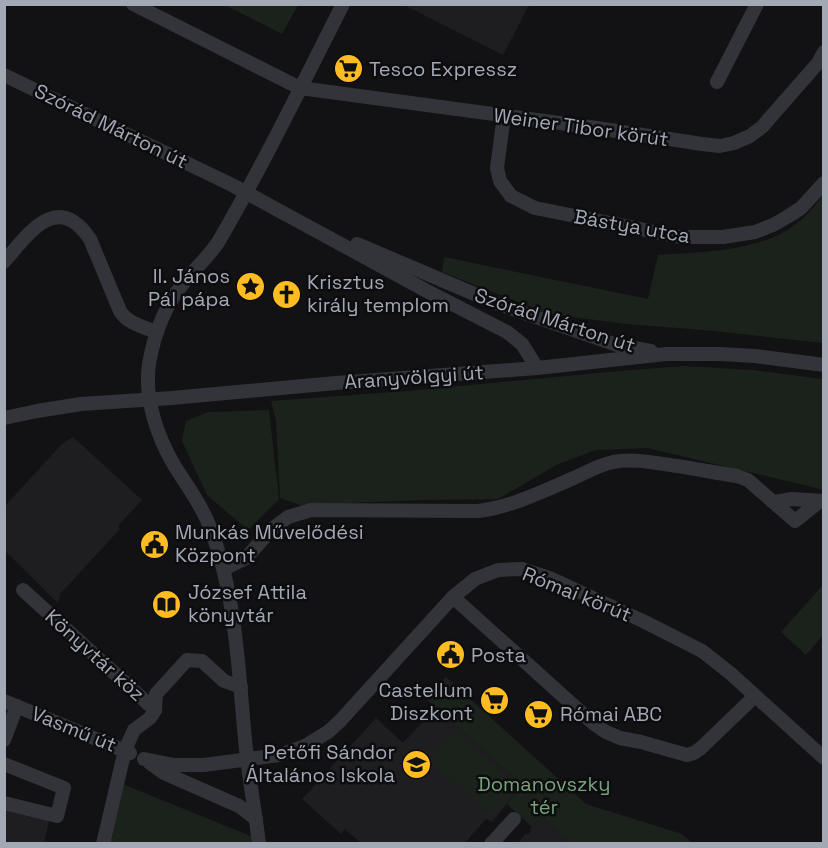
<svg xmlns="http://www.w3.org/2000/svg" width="828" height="848" viewBox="0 0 828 848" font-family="'Space Grotesk',sans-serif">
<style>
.built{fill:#1e1e21}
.green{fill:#1a221b}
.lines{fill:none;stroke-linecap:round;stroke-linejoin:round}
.minor{stroke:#333439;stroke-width:14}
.labels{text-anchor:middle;stroke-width:5;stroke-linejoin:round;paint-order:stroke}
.poi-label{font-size:20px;fill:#a3a8b5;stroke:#0d0d0f;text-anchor:start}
.street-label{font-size:20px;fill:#a3a8b5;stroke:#0d0d0f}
.park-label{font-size:20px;fill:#78a27c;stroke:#0d0d0f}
</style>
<rect width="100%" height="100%" fill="#121214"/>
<g class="built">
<path d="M404,5H529L503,55Z"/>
<path d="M73,437L142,500L118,526L120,529L60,594L58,603L5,551V506L62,444Z"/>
<path d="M436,708L522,785L492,822L486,819L465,843H361L345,829L341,834L302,799L376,718L403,743Z"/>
<path d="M5,807L50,817L44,843L5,844Z"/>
<path d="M541,817L570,843L517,844L526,833L528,835L531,831L530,829Z"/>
</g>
<g class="green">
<path d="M225,5L298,4V5L282,34Z"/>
<path d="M823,196V343L703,330L627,324L549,314L442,272L444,257L648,299L658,255C700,252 763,252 797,223C807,216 815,205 823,196Z"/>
<path d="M684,366L753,370L823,379V490L804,485L647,448L596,450L558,464L498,499L423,500L300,505L280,498L276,421L271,401L407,391L619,371Z"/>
<path d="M269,410L279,499L248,530L207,495L182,441L186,421L208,412Z"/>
<path d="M823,585V635L806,655L781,632Z"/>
<path d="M446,677L586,804L682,834L691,842L570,843L541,817L532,827L507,804L522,785L426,699Z"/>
<path d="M454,731L518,787L492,817L429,760Z"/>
<path d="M120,783L253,837L254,843L108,844Z"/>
</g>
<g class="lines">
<g class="minor">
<path d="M133,4L300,88L597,128L702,144L720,146L734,143L750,136L762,127L818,63L824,52"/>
<path d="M4,75L232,185L425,290L507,332L522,344L537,368"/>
<path d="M717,82L757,4"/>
<path d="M504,115L497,168L500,181L511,196L535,208L680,237H723L755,232L773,225L787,217L801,208L824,183"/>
<path d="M357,244L498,304L617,345L651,351"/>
<path d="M4,262C29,233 57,191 90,239L120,311C128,324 144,327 157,332"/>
<path d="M4,418L37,411L81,404L172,398L336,383L537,368L666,354H720L755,356L824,365"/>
<path d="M775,502L792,499L824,501"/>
<path d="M224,569L246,558L272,529L288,517L311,510L478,511C512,507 543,491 574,478C587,472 599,465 613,462C634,458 656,463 677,466C697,469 717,473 737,476L748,480L795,521L820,501"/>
<path d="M23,590L155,710L150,718L134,730L125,750L103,844"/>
<path d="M453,597L594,724L606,732L620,738L641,742L687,755L694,753L701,748L755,696"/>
<path d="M4,701L130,753"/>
<path d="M155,710L156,694L187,660L202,661L224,681L241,687"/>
<path d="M4,740L17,706"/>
<path d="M144,759L174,765H204L279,755L305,746L328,732L340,721L453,597L475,579L498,570L522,569L552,579L645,622L702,651L730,673L824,758"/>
<path d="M150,763L164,773L239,806L256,819"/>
<path d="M4,764L64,788L57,816L4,803"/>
<path d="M259,844C255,809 248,774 245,739C238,666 236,589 207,520C198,500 185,483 174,465C157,436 144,398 149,364C154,334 165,305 185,281C196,267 211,255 220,239C264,163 303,83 343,4"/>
<path d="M491,844L514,819"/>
</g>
</g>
<defs>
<symbol id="supermarket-disc" viewBox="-11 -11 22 22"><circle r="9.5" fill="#fdbc21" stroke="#0d0d0f"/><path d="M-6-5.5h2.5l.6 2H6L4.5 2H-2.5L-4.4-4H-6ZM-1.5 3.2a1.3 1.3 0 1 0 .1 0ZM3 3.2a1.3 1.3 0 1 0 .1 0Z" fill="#111"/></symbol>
<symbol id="sight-disc" viewBox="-11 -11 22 22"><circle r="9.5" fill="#fdbc21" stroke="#0d0d0f"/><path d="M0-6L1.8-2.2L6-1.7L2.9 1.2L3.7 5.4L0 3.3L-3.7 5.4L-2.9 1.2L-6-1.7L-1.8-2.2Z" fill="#111"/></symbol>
<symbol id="church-disc" viewBox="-11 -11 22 22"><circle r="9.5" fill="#fdbc21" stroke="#0d0d0f"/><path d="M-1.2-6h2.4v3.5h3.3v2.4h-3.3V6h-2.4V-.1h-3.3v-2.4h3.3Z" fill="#111"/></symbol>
<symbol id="civic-disc" viewBox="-11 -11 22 22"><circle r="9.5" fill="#fdbc21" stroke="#0d0d0f"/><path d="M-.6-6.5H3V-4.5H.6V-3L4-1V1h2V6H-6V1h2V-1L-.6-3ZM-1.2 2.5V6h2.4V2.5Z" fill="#111"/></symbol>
<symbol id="library-disc" viewBox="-11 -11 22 22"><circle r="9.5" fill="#fdbc21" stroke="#0d0d0f"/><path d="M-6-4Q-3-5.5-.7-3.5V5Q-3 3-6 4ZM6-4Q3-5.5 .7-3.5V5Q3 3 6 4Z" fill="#111"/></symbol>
<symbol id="school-disc" viewBox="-11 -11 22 22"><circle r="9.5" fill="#fdbc21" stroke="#0d0d0f"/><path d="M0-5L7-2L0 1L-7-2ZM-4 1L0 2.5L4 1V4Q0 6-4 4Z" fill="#111"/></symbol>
</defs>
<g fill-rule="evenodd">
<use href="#supermarket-disc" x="332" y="52" width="33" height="33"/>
<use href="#sight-disc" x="234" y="270" width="33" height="33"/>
<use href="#church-disc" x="270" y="278" width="33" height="33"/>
<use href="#civic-disc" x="138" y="528" width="33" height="33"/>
<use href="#library-disc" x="150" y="588" width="33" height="33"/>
<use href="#civic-disc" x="434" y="638" width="33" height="33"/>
<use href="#supermarket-disc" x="478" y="684" width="33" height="33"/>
<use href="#supermarket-disc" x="522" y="698" width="33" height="33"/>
<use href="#school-disc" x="400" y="748" width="33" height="33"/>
</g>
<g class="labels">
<g class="poi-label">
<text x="369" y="76">Tesco Expressz</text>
<text x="230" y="283" text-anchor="end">II. János<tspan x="230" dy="23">Pál pápa</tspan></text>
<text x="307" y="289">Krisztus<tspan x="307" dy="23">király templom</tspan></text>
<text x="175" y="539">Munkás Művelődési<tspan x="175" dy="23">Központ</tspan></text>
<text x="188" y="599">József Attila<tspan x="188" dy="23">könyvtár</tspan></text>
<text x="471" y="662">Posta</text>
<text x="473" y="697" text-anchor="end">Castellum<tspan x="473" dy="23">Diszkont</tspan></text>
<text x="560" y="721">Római ABC</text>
<text x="395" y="759" text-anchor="end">Petőfi Sándor<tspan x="395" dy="23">Általános Iskola</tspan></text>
</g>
<g class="street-label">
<text transform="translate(111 126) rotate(26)" y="7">Szórád Márton út</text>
<text transform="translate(581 127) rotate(8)" y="7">Weiner Tibor körút</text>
<text transform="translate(632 226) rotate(10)" y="7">Bástya utca</text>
<text transform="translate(555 320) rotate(18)" y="7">Szórád Márton út</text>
<text transform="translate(414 377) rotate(-4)" y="7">Aranyvölgyi út</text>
<text transform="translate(577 594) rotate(22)" y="7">Római körút</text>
<text transform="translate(95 655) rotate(42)" y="7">Könyvtár köz</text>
<text transform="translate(74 729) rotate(22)" y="7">Vasmű út</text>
</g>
<g class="park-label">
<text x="544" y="791">Domanovszky<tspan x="544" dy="23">tér</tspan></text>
</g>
</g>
<rect width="828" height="848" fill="none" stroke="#a3a8b5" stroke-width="12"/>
</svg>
